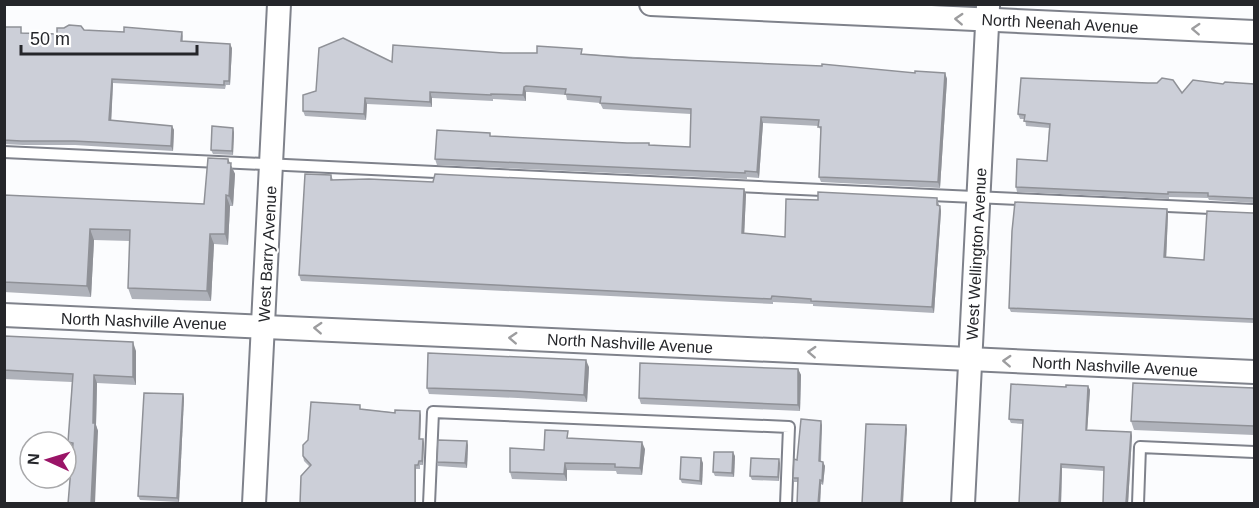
<svg xmlns="http://www.w3.org/2000/svg" width="1259" height="508" viewBox="0 0 1259 508" font-family="Arial,sans-serif">
<style>
.lines{fill:none;stroke-linecap:round;stroke-linejoin:round}
.service-casing{stroke:#7f828b;stroke-width:14}
.minor-casing{stroke:#7f828b;stroke-width:26}
.service{stroke:#fff;stroke-width:10}
.minor{stroke:#fff;stroke-width:22}
.wall{fill:#afb2ba}
.shaded-wall{fill:#8f9197}
.building{fill:#cccfd8;stroke:#8f9197;stroke-width:1.5}
.oneway{stroke:#9d9d9f}
.labels{text-anchor:middle;stroke-width:4.5;stroke-linejoin:round;paint-order:stroke}
.street-label{font-size:16px;fill:#25262a;stroke:#fff}
</style>
<rect width="100%" height="100%" fill="#fbfcfe"/>
<g class="lines">
<defs>
<g id="service">
<path d="M4,152L1254,210"/>
<path d="M429,504L433,412L789,427L786,504"/>
<path d="M1138,504L1140,447L1254,452"/>
</g>
<g id="minor">
<path d="M651,4L1254,32"/>
<path d="M4,315L1254,372"/>
<path d="M254,504L279,4"/>
<path d="M963,504L988,6"/>
</g>
</defs>
<use href="#service" class="service-casing"/>
<use href="#minor" class="minor-casing"/>
<use href="#service" class="service"/>
<use href="#minor" class="minor"/>
</g>
<g class="wall">
<path d="M4,27L23,33L57,34L84,30L124,32H182L183,36V41L232,48L230,85H226L225,89L113,83L111,121L172,126L174,130L173,151L75,145H23L4,144Z"/>
<path d="M503,53L583,54L915,73H945L947,79L940,188L821,182L819,177L821,133L819,126L763,123L759,178L747,177V179L437,165L435,159L491,136L627,143H649V145L690,147L691,114L603,109L600,103L567,100L566,95L529,92H526V101L493,99V101L432,98V107L367,104L366,120L305,116L303,111L316,91L392,62Z"/>
<path d="M1223,84H1254V203L1209,200L1208,198L1169,197V199L1017,192L1016,187L1047,161L1049,128L1026,126L1025,119H1020L1018,114L1182,93Z"/>
<path d="M234,132L233,155L213,154L211,150Z"/>
<path d="M228,159L235,174L233,206H230L228,245L214,244L211,301L132,299L128,288L130,241L94,240L91,297L4,292V195L204,204Z"/>
<path d="M331,175L333,180L744,189L746,194L744,234L785,237L818,200L937,198L941,211L934,313L813,306V304L773,302V304L301,281L299,275Z"/>
<path d="M1167,209L1168,214L1166,257L1204,260L1254,212V323L1011,312L1009,308Z"/>
<path d="M4,336L136,351V385L97,383L96,425L98,431L72,451H71L68,442L72,382L4,379Z"/>
<path d="M589,367L587,402L518,398L429,394L427,388Z"/>
<path d="M798,369L801,375L800,411L641,404L639,398Z"/>
<path d="M1011,384L1066,387V385L1088,386L1090,390L1087,430L1131,432L1132,436L1128,503L1129,504H1103L1104,471L1062,468L1061,504H1019L1023,424L1011,423L1009,419Z"/>
<path d="M1254,388V435L1134,430L1131,421Z"/>
<path d="M183,394L184,398L179,502L140,500L138,496Z"/>
<path d="M361,409L421,415L420,439H423L424,443L423,465H420V469L310,467L304,461L303,456Z"/>
<path d="M822,425L821,462L825,466L823,485L821,484L820,504H797L798,482H794L793,478L797,460Z"/>
<path d="M570,438L645,449L642,475L617,474L616,471L567,470V481L512,479L510,472L544,450Z"/>
<path d="M468,445L467,468L438,466L437,462Z"/>
<path d="M735,456L734,477L715,476L713,472Z"/>
<path d="M703,463L702,485L682,483L680,479Z"/>
<path d="M780,463L779,481L752,480L750,476Z"/>
</g>
<g class="shaded-wall">
<path d="M230,44L232,48L230,85L229,81Z"/>
<path d="M945,73L947,79L940,188L938,182Z"/>
<path d="M112,79L113,83L111,125L109,120Z"/>
<path d="M524,87L526,92V101L523,95Z"/>
<path d="M430,92L432,98V107L430,102Z"/>
<path d="M365,98L367,104L366,120L364,114Z"/>
<path d="M761,117L763,123L759,178L757,172Z"/>
<path d="M172,126L174,130L173,151L171,146Z"/>
<path d="M233,128L234,132L233,155L232,151Z"/>
<path d="M228,159L235,174L233,206L229,196Z"/>
<path d="M744,189L746,194L744,239L742,233Z"/>
<path d="M226,195L230,206L228,245L225,234Z"/>
<path d="M940,206L941,211L934,313L932,307Z"/>
<path d="M1167,209L1168,214L1166,262L1164,257Z"/>
<path d="M90,229L94,240L91,297L87,286Z"/>
<path d="M210,234L214,244L211,301L207,291Z"/>
<path d="M133,342L136,351V385L133,377Z"/>
<path d="M586,360L589,367L587,402L584,395Z"/>
<path d="M798,369L801,375L800,411L798,405Z"/>
<path d="M94,375L97,383L96,425L98,431L95,504H91Z"/>
<path d="M1088,386L1090,390L1087,434L1086,430Z"/>
<path d="M183,394L184,398L179,502L177,498Z"/>
<path d="M420,411L421,415L420,443L419,439Z"/>
<path d="M821,421L822,425L820,465L819,461Z"/>
<path d="M906,425L907,429L903,504H901Z"/>
<path d="M1131,432L1132,436L1128,504H1126Z"/>
<path d="M423,439L424,443L423,465L422,461Z"/>
<path d="M467,441L468,445L467,468L465,463Z"/>
<path d="M642,442L645,449L642,475L640,468Z"/>
<path d="M733,452L735,456L734,477L732,473Z"/>
<path d="M701,458L703,463L702,485L700,481Z"/>
<path d="M779,459L780,463L779,481L778,477Z"/>
<path d="M823,462L825,466L823,485L822,481Z"/>
<path d="M565,463L567,470V481L564,474Z"/>
<path d="M1061,464L1062,468L1061,504H1059Z"/>
<path d="M415,465L416,469V504H415Z"/>
<path d="M820,480L821,484L820,504H818Z"/>
</g>
<g class="building">
<path d="M69,25L81,26L84,30L124,32V27L182,32L181,41L230,44L229,81H224V85L112,79L109,120L172,126L171,146L74,141H21L4,140V27H21V33L57,34V28H64Z"/>
<path d="M343,38L392,62L393,45L503,53H537V46L582,49L581,54L632,58L822,66V64L915,73V71L945,73L938,182L819,177L821,127H818L819,120L761,117L757,172L745,171V173L435,159L437,130L490,133V136L627,143H649V145L690,147L691,109L600,103L601,97L565,94L566,89L526,86L524,87L523,95L491,94V95L430,92V102L365,98L364,114L303,111V95L316,91L319,48Z"/>
<path d="M1021,78L1148,83H1157L1162,78L1173,80L1182,93L1193,80L1223,84L1225,82L1254,84V199L1253,198L1208,196V193L1168,192V194L1016,187L1017,159L1047,161L1050,124L1024,121L1025,115L1018,114Z"/>
<path d="M212,126L233,128L232,151L211,150Z"/>
<path d="M208,158L228,159V163H231L229,196L226,195L225,234H210L207,291L128,288L130,230L90,229L87,286L4,282V195L204,204Z"/>
<path d="M305,174L331,175V180L369,179L433,182L435,174L744,189L742,233L785,237L786,199L818,200V192L937,198V205L940,206L932,307L811,301V299L772,296L771,299L299,275Z"/>
<path d="M1015,202L1167,209L1164,257L1204,260L1207,211L1253,213L1254,212V319L1009,308L1012,231Z"/>
<path d="M4,336L133,342V377L94,375L93,423H95L91,504H68L73,443L68,442L73,374L4,370Z"/>
<path d="M428,353L586,360L584,395L516,391L427,388Z"/>
<path d="M640,363L798,369V405L639,398Z"/>
<path d="M1133,383L1254,388V426L1131,421Z"/>
<path d="M1011,384L1066,387V385L1088,386L1086,430L1131,432L1126,503L1128,504H1103L1104,467L1061,464L1059,504H1019L1023,420L1009,419Z"/>
<path d="M144,393L183,394L177,498L138,496Z"/>
<path d="M311,402L360,405V409L395,413V410L420,411L419,439H423L422,461H419L418,465H415V504H300L301,476L311,465L303,456V445L308,440Z"/>
<path d="M801,419L821,421L819,461L823,462L822,481L820,480L818,504H797L798,478H793L794,459L797,460Z"/>
<path d="M866,424L906,425L901,504H862Z"/>
<path d="M545,430L568,431L567,438L642,442L640,468L615,467V464L565,463L564,474L510,472V448L544,450Z"/>
<path d="M438,440L467,441L465,463L437,462Z"/>
<path d="M714,452H733L732,473L713,472Z"/>
<path d="M681,457L701,458L700,481L680,479Z"/>
<path d="M751,458L779,459L778,477L750,476Z"/>
</g>
<defs><path id="oneway-chevron" d="M-2-3.5L2.5 0L-2 3.5" fill="none" stroke-width="1.6" stroke-linecap="round" stroke-linejoin="round" transform="scale(1.5)"/></defs>
<g class="oneway">
<use href="#oneway-chevron" transform="translate(959 19) rotate(-177)"/>
<use href="#oneway-chevron" transform="translate(1196 29) rotate(-177)"/>
<use href="#oneway-chevron" transform="translate(318 328) rotate(-177)"/>
<use href="#oneway-chevron" transform="translate(513 338) rotate(-177)"/>
<use href="#oneway-chevron" transform="translate(812 352) rotate(-177)"/>
<use href="#oneway-chevron" transform="translate(1007 361) rotate(-177)"/>
</g>
<g class="labels">
<g class="street-label">
<text transform="translate(1060 23) rotate(3)" y="6">North Neenah Avenue</text>
<text transform="translate(267 254) rotate(-87)" y="6">West Barry Avenue</text>
<text transform="translate(976 254) rotate(-87)" y="6">West Wellington Avenue</text>
<text transform="translate(144 321) rotate(2)" y="6">North Nashville Avenue</text>
<text transform="translate(630 343) rotate(3)" y="6">North Nashville Avenue</text>
<text transform="translate(1115 366) rotate(3)" y="6">North Nashville Avenue</text>
</g>
</g>
<rect width="1259" height="508" fill="none" stroke="#25262a" stroke-width="12"/>
<g transform="translate(48 460) rotate(274)"><circle r="28" fill="#ffffff" stroke="#a8a8aa" stroke-width="1.5"/>
<path d="M0-4.5L10 22L0 15L-10 22Z" fill="#9a1467"/>
<text y="-9" font-size="16" font-weight="bold" text-anchor="middle" fill="#25262a">N</text>
</g>
<path d="M21 45v9h176v-9" fill="none" stroke="#25262a" stroke-width="3"/>
<text x="30" y="45" font-size="18" fill="#25262a" stroke="#ffffff" stroke-width="4.5" paint-order="stroke">50 m</text>
</svg>
